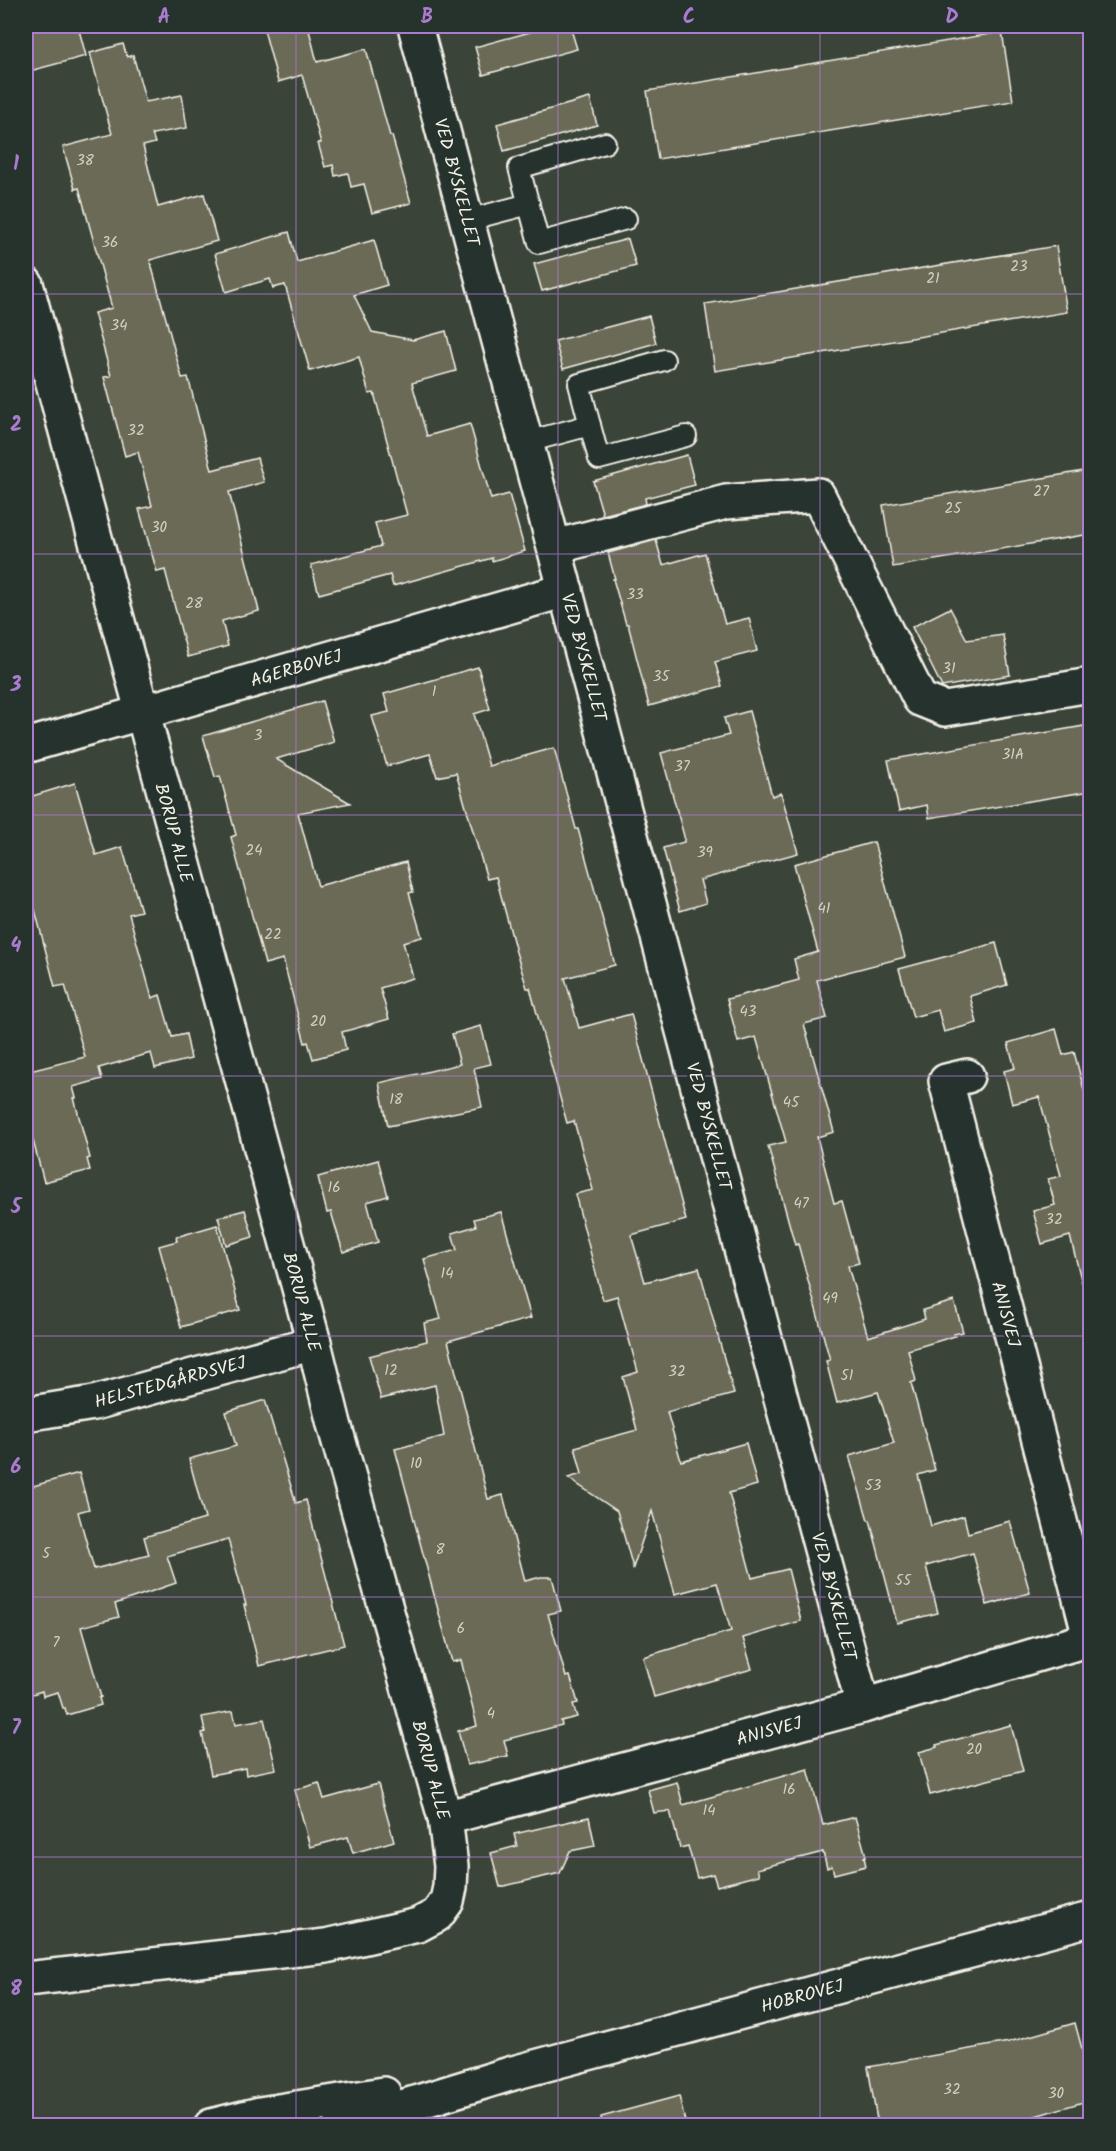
<svg xmlns="http://www.w3.org/2000/svg" width="1116" height="2151" viewBox="0 0 1116 2151" font-family="Kalam,sans-serif">
<style>
.building{fill:#6b6b56;stroke:#f4f1e8;stroke-width:1.5}
.lines{fill:none;stroke-linecap:round;stroke-linejoin:round}
.service-casing{stroke:#f4f1e8;stroke-width:24}
.minor-casing{stroke:#f4f1e8;stroke-width:38}
.secondary-casing{stroke:#f4f1e8;stroke-width:38}
.service{stroke:#26332d;stroke-width:20}
.minor{stroke:#26332d;stroke-width:33}
.secondary{stroke:#26332d;stroke-width:33}
.grid{fill:none;stroke:#ab7bcf;stroke-width:1.5;stroke-opacity:0.55}
.labels{text-anchor:middle;stroke-width:5;stroke-linejoin:round;paint-order:stroke}
.number-label{font-size:15px;fill:#d2d0c4}
.street-label{font-size:18px;fill:#f4f1e8;stroke:#26332d}
.neatline{fill:none;stroke:#ab7bcf;stroke-width:2}
.grid-label{font-size:20px;text-anchor:middle;font-weight:bold;fill:#ab7bcf}
</style>
<rect width="100%" height="100%" fill="#3b4439"/>
<filter id="ink" filterUnits="userSpaceOnUse"><feTurbulence type="fractalNoise" baseFrequency=".0167" numOctaves="2"/><feDisplacementMap in="SourceGraphic" scale="12" xChannelSelector="R" yChannelSelector="G"/><feConvolveMatrix kernelMatrix="1 2 1 2 8 2 1 2 1" color-interpolation-filters="sRGB"/></filter>
<g filter="url(#ink)">
<g class="building">
<path d="M26,26H78L86,56L26,72Z"/>
<path d="M263,26H308L317,62L366,49L390,136H392L411,203L372,213L364,184L351,187L348,173L335,176L333,165L325,167L318,143H321L302,75L278,82Z"/>
<path d="M552,26H570L577,49L483,75L475,47Z"/>
<path d="M1002,32L1013,101L658,159L647,91Z"/>
<path d="M123,44L127,57L133,55L146,102L182,95L187,128L152,134L155,143L143,146L158,207L204,194L217,241L150,260L182,378L188,377L212,470L257,458L264,482L229,492L259,611L222,621L228,646L188,657L165,570L157,572L139,509L152,506L138,452L125,456L104,377L111,376L94,313L112,308L79,188L75,189L63,147L112,134L90,53Z"/>
<path d="M590,98L597,125L504,151L497,124Z"/>
<path d="M289,232L297,262L374,240L387,285L354,295L372,332L413,340L446,331L456,371L412,383L427,436L470,424L491,499L509,494L525,551L492,561V558L393,586L390,575L319,594L311,565L381,546L375,523L407,515L374,393L369,394L359,357L310,371L285,285L273,288L270,279L226,292L215,254Z"/>
<path d="M628,239L636,266L542,291L534,264Z"/>
<path d="M1056,246L1067,312L715,371L705,304Z"/>
<path d="M649,316L656,343L563,369L555,341Z"/>
<path d="M687,455L695,485L645,498L646,504L603,515L593,481Z"/>
<path d="M1090,470V534L893,567L883,505Z"/>
<path d="M656,540L663,565L705,553L725,624L749,618L757,651L715,662L722,686L649,706L628,624H626L613,579H615L608,553Z"/>
<path d="M950,608L967,640L1003,635L1010,675L942,687L912,627Z"/>
<path d="M478,667L490,709L474,714L489,766L554,748L576,829H578L615,965L565,978L579,1028L631,1014L649,1082L686,1220L631,1235L645,1282L699,1268L734,1394L667,1412L681,1461L746,1443L757,1485L729,1493L752,1578L788,1569L801,1621L743,1638L752,1669L654,1697L643,1657L731,1631L717,1583L675,1594L652,1511L633,1568L617,1511L568,1478L582,1474L575,1447L637,1430L623,1377L638,1372L617,1296L603,1300L575,1194L593,1190L574,1121L567,1123L530,988H527L516,952L496,877L487,879L456,773L437,777L430,754L387,766L372,716L389,712L384,694Z"/>
<path d="M322,701L334,742L276,759L350,803L298,813L318,886L406,862L413,892L409,893L422,937L403,942L413,978L380,988L389,1019L342,1032L346,1050L313,1059L308,1042L305,1043L283,959L265,964L231,837L236,835L220,776L215,777L203,736Z"/>
<path d="M749,711L772,796L781,793L798,853L700,880L706,903L680,911L663,848L684,842V836L661,753L729,735L724,718Z"/>
<path d="M1090,725V791L929,818L927,805L899,811L888,760Z"/>
<path d="M75,783L96,855L122,847L141,911L129,914L152,998L160,995L172,1037L186,1034L191,1059L155,1068L151,1053L99,1068L102,1079L73,1087L76,1098H74L90,1158L87,1159L90,1170L44,1182L26,1114V1072L85,1057L65,985L55,987L26,875V798Z"/>
<path d="M874,842L905,957L817,980L827,1018L804,1024L834,1132L817,1137L834,1203L842,1201L859,1263L848,1266L868,1337L925,1319L923,1310L954,1301L963,1332L954,1334L955,1336L908,1350L916,1381L911,1383L935,1470L918,1475L931,1526L964,1516L968,1533L1010,1521L1030,1593L987,1605L973,1553L926,1566L938,1613L897,1623L870,1520H868L849,1456L894,1443L878,1392L837,1403L826,1361L830,1360L798,1244L795,1245L768,1146L786,1142L756,1037L738,1042L727,999L799,980L794,959L818,952L794,864Z"/>
<path d="M996,943L1007,985L970,996L977,1023L944,1032L938,1010L913,1017L899,969Z"/>
<path d="M481,1026L491,1064L474,1068L482,1107L388,1126L379,1083L460,1064L452,1034Z"/>
<path d="M1056,1029L1063,1055L1074,1052L1090,1112V1282L1082,1283L1070,1236L1042,1244L1033,1211L1055,1205L1048,1179L1061,1176L1039,1097L1012,1104L1004,1071L1015,1068L1008,1043Z"/>
<path d="M378,1160L388,1196L367,1202L378,1242L343,1252L331,1212L327,1213L318,1177Z"/>
<path d="M245,1210L253,1237L226,1245L218,1217Z"/>
<path d="M501,1212L531,1318L448,1341L488,1499L503,1495L525,1581L541,1577H552L561,1611L548,1614L566,1677L570,1676L578,1703L573,1704L577,1717L561,1721L562,1725L504,1740L508,1756L467,1765L458,1731L477,1726L461,1660L452,1662L395,1449L444,1436L435,1385L381,1399L369,1356L427,1341L424,1323L441,1319L424,1259L457,1250L452,1233L476,1226L474,1219Z"/>
<path d="M217,1225L240,1310L181,1327L159,1246L177,1241L176,1237Z"/>
<path d="M265,1400L296,1503L306,1500L344,1645L259,1666L244,1605H246L228,1539L167,1556L176,1583L115,1604L119,1617L81,1627L101,1697L99,1698L101,1705L67,1715L65,1708H63L58,1692L43,1696L42,1691L26,1696V1488L79,1473L89,1509L78,1512L94,1569L149,1555L144,1537L205,1519L189,1459L236,1446L226,1412Z"/>
<path d="M233,1711L236,1724L264,1719L276,1769L246,1775L245,1768L211,1775L202,1733L205,1732L202,1717Z"/>
<path d="M1011,1725L1023,1771L930,1795L919,1752L937,1747L936,1745Z"/>
<path d="M808,1769L823,1825L855,1817L866,1856L864,1857L866,1866L834,1874L832,1866L827,1868L823,1852L757,1869L759,1875L717,1886L713,1874L697,1878L688,1846L680,1848L670,1811L654,1813L648,1790L677,1782L683,1805Z"/>
<path d="M319,1783L324,1799L378,1784L394,1841L353,1853L348,1837L310,1847L295,1790Z"/>
<path d="M589,1817L595,1846L570,1851L560,1873L500,1887L491,1853L517,1846L514,1834Z"/>
<path d="M1075,2023L1090,2078V2100L1018,2121L1019,2126H878L868,2067L1009,2042Z"/>
<path d="M679,2096L686,2126H602L601,2117Z"/>
</g>
<g class="lines">
<defs>
<g id="service">
<path d="M605,143L519,168L539,243L626,219"/>
<path d="M468,220L529,204"/>
<path d="M664,360L579,384L599,459L686,436"/>
<path d="M527,442L590,425"/>
</g>
<g id="minor">
<path d="M415,26L863,1706"/>
<path d="M26,284L314,1343L334,1424L445,1818L451,1866L450,1887L447,1901L437,1915L418,1925L326,1946L26,1979"/>
<path d="M555,547L726,502L818,495L920,699L945,709L1090,685"/>
<path d="M26,746L566,590"/>
<path d="M967,1076L946,1081L1090,1637"/>
<path d="M26,1414L94,1403L314,1343"/>
<path d="M445,1818L863,1706L1090,1639"/>
</g>
<g id="secondary">
<path d="M211,2126L260,2114L384,2094"/>
<path d="M340,2126L513,2073L1090,1919"/>
</g>
</defs>
<use href="#service" class="service-casing"/>
<use href="#minor" class="minor-casing"/>
<use href="#secondary" class="secondary-casing"/>
<use href="#service" class="service"/>
<use href="#minor" class="minor"/>
<use href="#secondary" class="secondary"/>
</g>
</g>
<path class="grid" d="M296,26V2126M558,26V2126M820,26V2126M26,294H1090M26,554H1090M26,815H1090M26,1076H1090M26,1336H1090M26,1597H1090M26,1857H1090"/>
<g class="labels">
<g class="number-label">
<text x="85" y="165">38</text>
<text x="110" y="247">36</text>
<text x="1019" y="271">23</text>
<text x="933" y="283">21</text>
<text x="119" y="330">34</text>
<text x="136" y="435">32</text>
<text x="1041" y="496">27</text>
<text x="953" y="513">25</text>
<text x="159" y="532">30</text>
<text x="635" y="599">33</text>
<text x="194" y="608">28</text>
<text x="949" y="673">31</text>
<text x="661" y="681">35</text>
<text x="434" y="696">1</text>
<text x="258" y="740">3</text>
<text x="1013" y="759">31A</text>
<text x="682" y="771">37</text>
<text x="254" y="855">24</text>
<text x="705" y="857">39</text>
<text x="824" y="913">41</text>
<text x="273" y="939">22</text>
<text x="748" y="1016">43</text>
<text x="318" y="1026">20</text>
<text x="396" y="1104">18</text>
<text x="791" y="1107">45</text>
<text x="334" y="1192">16</text>
<text x="801" y="1208">47</text>
<text x="1054" y="1224">32</text>
<text x="447" y="1278">14</text>
<text x="830" y="1303">49</text>
<text x="391" y="1375">12</text>
<text x="677" y="1376">32</text>
<text x="847" y="1380">51</text>
<text x="416" y="1468">10</text>
<text x="873" y="1490">53</text>
<text x="440" y="1554">8</text>
<text x="46" y="1558">5</text>
<text x="903" y="1585">55</text>
<text x="461" y="1633">6</text>
<text x="56" y="1647">7</text>
<text x="491" y="1718">4</text>
<text x="974" y="1754">20</text>
<text x="789" y="1794">16</text>
<text x="709" y="1815">14</text>
<text x="952" y="2094">32</text>
<text x="1056" y="2098">30</text>
</g>
<g class="street-label">
<text transform="translate(457 182) rotate(75)" y="6">VED BYSKELLET</text>
<text transform="translate(584 657) rotate(75)" y="6">VED BYSKELLET</text>
<text transform="translate(296 668) rotate(-16)" y="6">AGERBOVEJ</text>
<text transform="translate(174 833) rotate(75)" y="6">BORUP ALLE</text>
<text transform="translate(709 1126) rotate(75)" y="6">VED BYSKELLET</text>
<text transform="translate(302 1302) rotate(75)" y="6">BORUP ALLE</text>
<text transform="translate(1006 1314) rotate(75)" y="6">ANISVEJ</text>
<text transform="translate(170 1382) rotate(-15)" y="6">HELSTEDGÅRDSVEJ</text>
<text transform="translate(834 1596) rotate(75)" y="6">VED BYSKELLET</text>
<text transform="translate(769 1731) rotate(-15)" y="6">ANISVEJ</text>
<text transform="translate(431 1770) rotate(75)" y="6">BORUP ALLE</text>
<text transform="translate(802 1996) rotate(-15)" y="6">HOBROVEJ</text>
</g>
</g>
<rect width="1116" height="2151" fill="none" stroke="#26332d" stroke-width="66"/>
<rect x="33" y="33" width="1050" height="2085" class="neatline"/>
<g class="grid-label">
<text x="164" y="23">A</text>
<text x="427" y="23">B</text>
<text x="689" y="23">C</text>
<text x="952" y="23">D</text>
<text x="16" y="170">1</text>
<text x="16" y="431">2</text>
<text x="16" y="691">3</text>
<text x="16" y="952">4</text>
<text x="16" y="1213">5</text>
<text x="16" y="1473">6</text>
<text x="16" y="1734">7</text>
<text x="16" y="1995">8</text>
</g>
</svg>
